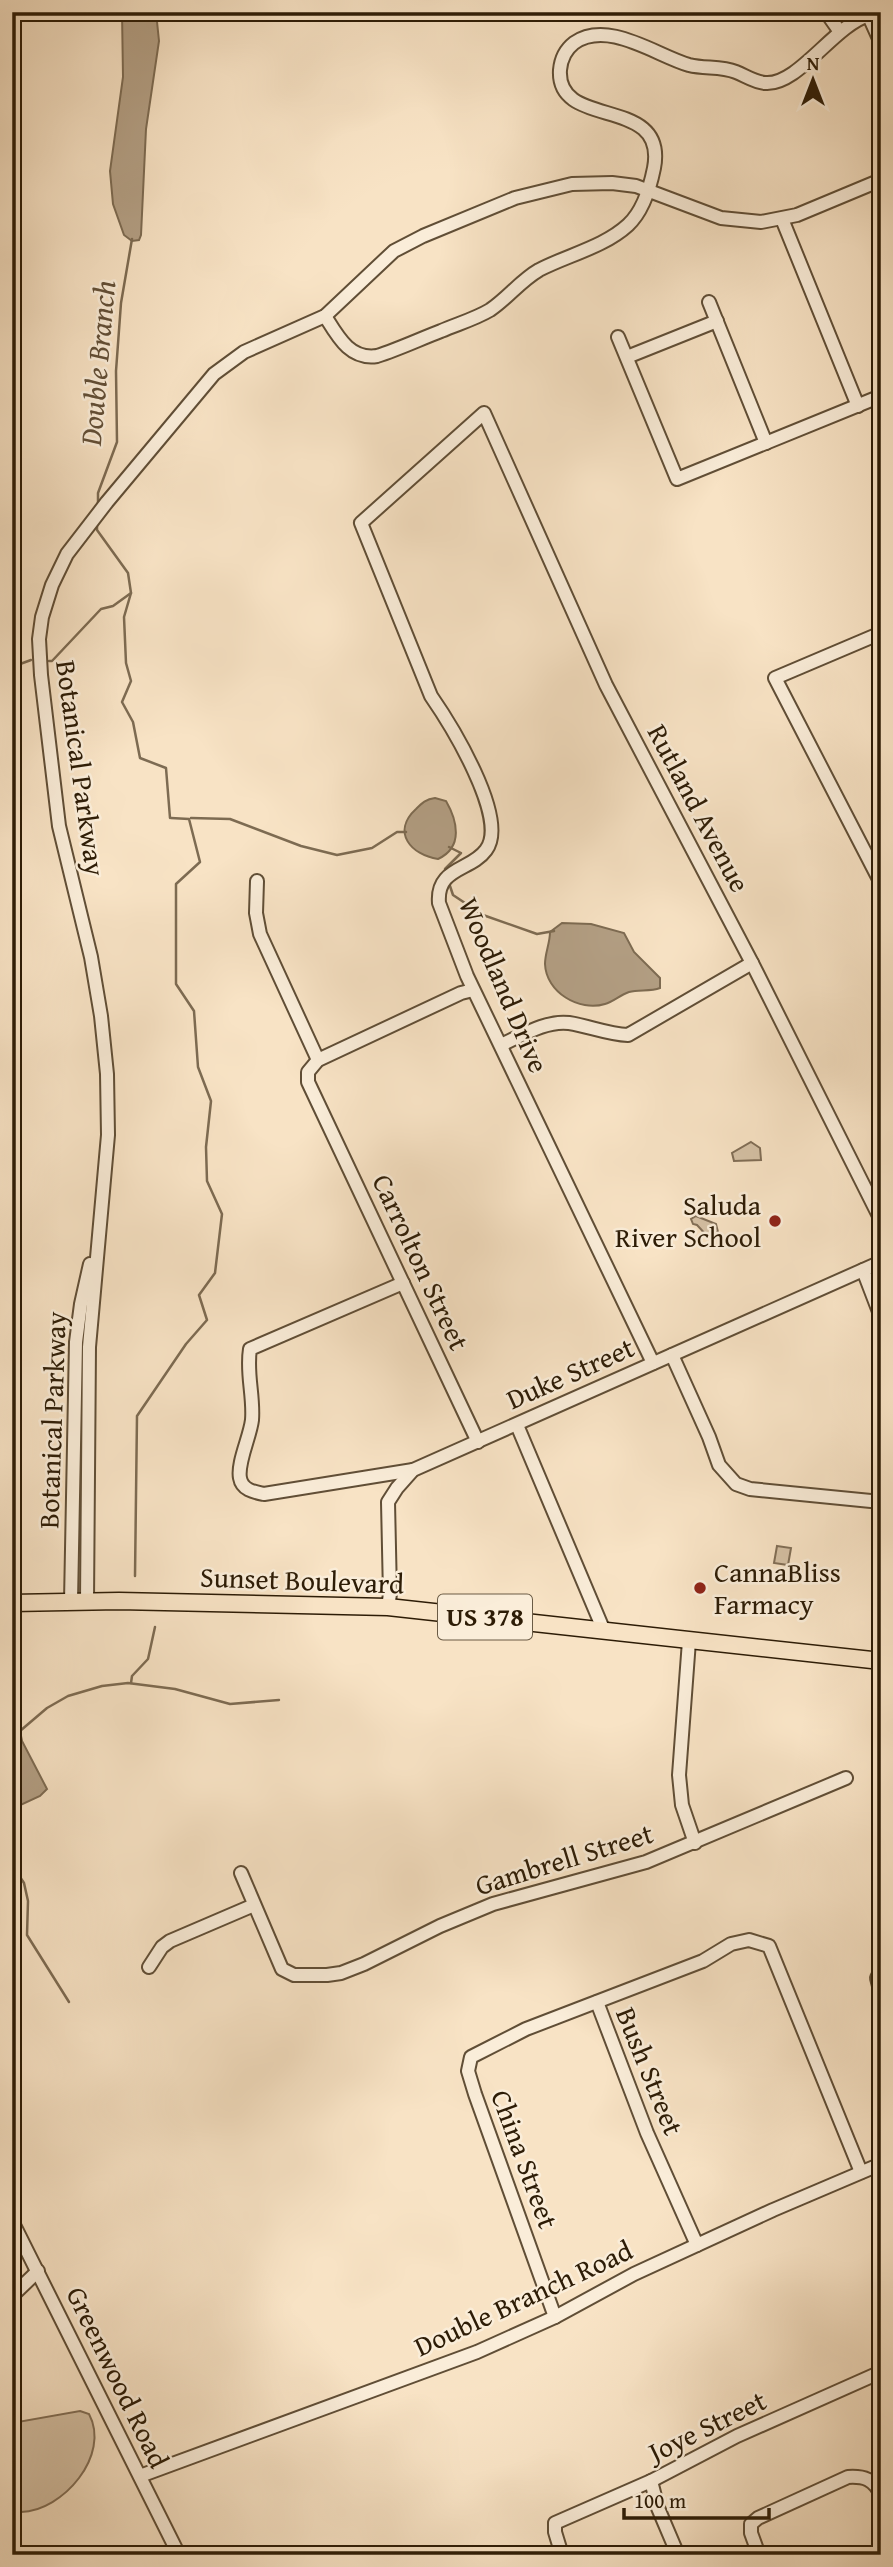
<svg xmlns="http://www.w3.org/2000/svg" width="893" height="2567" viewBox="0 0 893 2567" font-family="'Gentium Book Plus',serif">
<style>
.green{fill:#d5c1a5;stroke:#816e56;stroke-width:2}
.water{fill:#b39f84;stroke:#7d6b52;stroke-width:2}
.lines{fill:none;stroke-linecap:round;stroke-linejoin:round}
.stream{stroke:#7d6b52;stroke-width:2.5}
.minor-casing{stroke:#604e36;stroke-width:16}
.major-casing{stroke:#2d1c06;stroke-width:19}
.minor{stroke:#faedd9;stroke-width:12}
.major{stroke:#f8e3c5;stroke-width:16}
.poi-dot{fill:#8f2418;stroke:#faedd9;stroke-width:2.5}
.labels{text-anchor:middle;stroke-width:5;stroke-linejoin:round;paint-order:stroke}
.shield{fill:#faedd9;stroke:#6a5b45;stroke-width:2}
.shield-label{font-size:26px;font-weight:bold;fill:#2d1c06}
.street-label{font-size:28px;fill:#2d1c06;stroke:#faedd9}
.poi-label{font-size:28px;fill:#2d1c06;stroke:#faedd9;text-anchor:end}
.water-label{font-size:30px;font-style:italic;fill:#635038;stroke:#faedd9}
</style>
<rect width="100%" height="100%" fill="#f8e3c5"/>
<filter id="stains"><feTurbulence type="fractalNoise" baseFrequency=".00286" numOctaves="4"/><feColorMatrix values="0 0 0 0 .2 0 0 0 0 .09 0 0 0 0 .02 0 0 0 .5 -.17"/></filter>
<radialGradient id="worn" r=".72"><stop offset=".6" stop-color="#630" stop-opacity="0"/><stop offset="1" stop-color="#630" stop-opacity=".3"/></radialGradient>
<g class="green">
<path d="M751,1142L760,1148L761,1160L734,1161L732,1153Z"/>
<path d="M696,1216L716,1224L718,1232L708,1237L697,1225L693,1224L691,1219Z"/>
<path d="M777,1546L791,1548L788,1565L774,1563Z"/>
<path d="M80,2411L89,2414C111,2455 63,2511 21,2512L12,2465V2423Z"/>
</g>
<g class="water">
<path d="M122,12H156L159,41L146,129L141,235L139,240L132,241L124,235L113,204L110,171L123,77Z"/>
<path d="M435,798L446,801C457,820 464,847 438,859C411,855 391,832 416,809C422,803 426,799 435,798Z"/>
<path d="M562,923L591,924L624,933L634,952L660,978V988C650,992 639,989 629,992C620,995 613,1002 605,1004C579,1012 546,992 545,964C545,953 550,943 550,932Z"/>
<path d="M12,1724L20,1731L22,1741L47,1789L40,1796L12,1809Z"/>
</g>
<g class="lines">
<g class="stream">
<path d="M98,507V493L117,442L116,371L121,303L132,239"/>
<path d="M97,521V530L128,573L131,593L124,617L126,663L131,681L122,702L133,722L140,758L166,768L170,818"/>
<path d="M49,661H52L101,609L113,606L131,593"/>
<path d="M12,667L31,660"/>
<path d="M191,818L230,819L301,846L337,855L372,848L397,832H406"/>
<path d="M445,869L461,853L449,847"/>
<path d="M450,886L453,895L483,915L537,934L554,931"/>
<path d="M135,1576L137,1416L186,1344L207,1320L199,1295L215,1273L222,1214L207,1181L206,1147L211,1101L198,1067L194,1011L176,984V884L200,862L189,819L171,818"/>
<path d="M131,1683L132,1676L148,1659L155,1627"/>
<path d="M20,1731L47,1708L68,1696L102,1686L128,1683L175,1689L230,1704L279,1700"/>
<path d="M12,1865L24,1883L28,1901L27,1935L69,2002"/>
</g>
<defs>
<g id="minor">
<path d="M826,12L840,32"/>
<path d="M867,12L881,43"/>
<path d="M782,219L858,406"/>
<path d="M709,302L766,443"/>
<path d="M325,316C338,337 350,360 377,356C399,349 420,339 441,331C457,324 475,319 490,310C508,298 520,281 539,270C568,255 604,247 628,225C643,211 650,188 654,168C668,94 556,131 560,70C561,59 565,50 574,43C608,19 657,56 689,65C705,69 721,66 736,72C746,76 754,82 765,83C798,86 834,25 869,15"/>
<path d="M618,337L677,479L881,396"/>
<path d="M627,357L717,321"/>
<path d="M881,633L775,678L881,883"/>
<path d="M257,881L256,913L260,934L318,1060"/>
<path d="M473,990L461,993L318,1060L308,1072V1082L478,1442"/>
<path d="M501,1045C521,1036 546,1020 569,1023C589,1026 607,1034 628,1035L752,963"/>
<path d="M863,1270L881,1317"/>
<path d="M403,1283L250,1349C246,1373 254,1396 252,1420C250,1437 237,1463 240,1478C242,1490 254,1492 264,1494L413,1470"/>
<path d="M672,1355L709,1437L719,1465L736,1484L750,1489L881,1502"/>
<path d="M653,1363L467,976L439,903C436,867 471,871 486,850C510,819 449,722 431,696L361,523L484,413L606,685L752,963L881,1220"/>
<path d="M517,1425L604,1631"/>
<path d="M71,1601L76,1342L81,1304L90,1264"/>
<path d="M87,1601L89,1347L108,1135L107,1074L101,1016L91,957L59,826L41,675L39,639L42,617L52,585L67,554L107,502L214,374L244,352L325,316L394,251L423,236L515,198L572,184L612,183L636,186L721,218L761,222L797,215L881,180"/>
<path d="M388,1607L390,1594L388,1502L397,1488L413,1470L881,1262"/>
<path d="M689,1641L679,1775L682,1805L695,1843"/>
<path d="M241,1873L282,1969L294,1975H327L341,1973L364,1964L440,1926L493,1904L646,1862L846,1778"/>
<path d="M149,1967L162,1947L170,1941L254,1905"/>
<path d="M881,1970L877,1978L881,1994"/>
<path d="M597,2002L647,2133L697,2245"/>
<path d="M12,2221L179,2555"/>
<path d="M12,2296L38,2271"/>
<path d="M555,2317L475,2094L468,2071L471,2057L526,2029L703,1961L731,1944L749,1940L769,1946L861,2172"/>
<path d="M140,2476L477,2352L555,2317L634,2274L773,2210L881,2164"/>
<path d="M651,2481L658,2508L678,2555"/>
<path d="M562,2555L555,2532V2523L651,2481L737,2436L881,2372"/>
<path d="M759,2555L751,2533V2524L758,2518L848,2477C864,2476 874,2479 881,2495"/>
</g>
<path id="major" d="M12,1603L119,1601L388,1607L881,1661"/>
</defs>
<use href="#minor" class="minor-casing"/>
<use href="#major" class="major-casing"/>
<use href="#minor" class="minor"/>
<use href="#major" class="major"/>
</g>
<g class="poi-dot">
<circle cx="775" cy="1221" r="7"/>
<circle cx="700" cy="1588" r="7"/>
</g>
<g class="labels">
<rect class="shield" x="438" y="1594.5" width="94" height="45" rx="5"/>
<g class="shield-label">
<text x="485" y="1626">US 378</text>
</g>
<g class="street-label">
<text transform="translate(81 768) rotate(82)" y="10">Botanical Parkway</text>
<text transform="translate(699 808) rotate(62)" y="10">Rutland Avenue</text>
<text transform="translate(504 985) rotate(67)" y="10">Woodland Drive</text>
<text transform="translate(421 1262) rotate(65)" y="10">Carrolton Street</text>
<text transform="translate(570 1373) rotate(-24)" y="10">Duke Street</text>
<text transform="translate(52 1420) rotate(-88)" y="10">Botanical Parkway</text>
<text transform="translate(302 1580) rotate(2)" y="10">Sunset Boulevard</text>
<text transform="translate(564 1859) rotate(-17)" y="10">Gambrell Street</text>
<text transform="translate(650 2071) rotate(68)" y="10">Bush Street</text>
<text transform="translate(525 2159) rotate(70)" y="10">China Street</text>
<text transform="translate(523 2298) rotate(-25)" y="10">Double Branch Road</text>
<text transform="translate(118 2377) rotate(64)" y="10">Greenwood Road</text>
<text transform="translate(707 2426) rotate(-26)" y="10">Joye Street</text>
</g>
<g class="poi-label">
<text x="761" y="1215">Saluda<tspan x="761" dy="32">River School</tspan></text>
<text x="714" y="1582" text-anchor="start">CannaBliss<tspan x="714" dy="32">Farmacy</tspan></text>
</g>
<g class="water-label">
<text transform="translate(98 363) rotate(-85)" y="10">Double Branch</text>
</g>
</g>
<rect width="893" height="2567" fill="none" stroke="#f8e3c5" stroke-width="42"/>
<rect x="14" y="14" width="865" height="2539" fill="none" stroke="#2d1c06" stroke-width="3.5"/>
<rect x="21" y="21" width="851" height="2525" fill="none" stroke="#2d1c06" stroke-width="2"/>
<g transform="translate(813 80)" stroke="#faedd9" stroke-width="5" paint-order="stroke">
<path d="M0-5L12 26L0 18L-12 26Z" fill="#2d1c06"/>
<text y="-10" font-size="19" font-weight="bold" text-anchor="middle" fill="#2d1c06">N</text>
</g>
<path d="M624 2508v10h145v-10" fill="none" stroke="#2d1c06" stroke-width="3.5"/>
<text x="634" y="2508" font-size="21" fill="#2d1c06" stroke="#faedd9" stroke-width="5" paint-order="stroke">100 m</text>
<rect width="100%" height="100%" filter="url(#stains)"/>
<rect width="100%" height="100%" fill="url(#worn)"/>
</svg>
